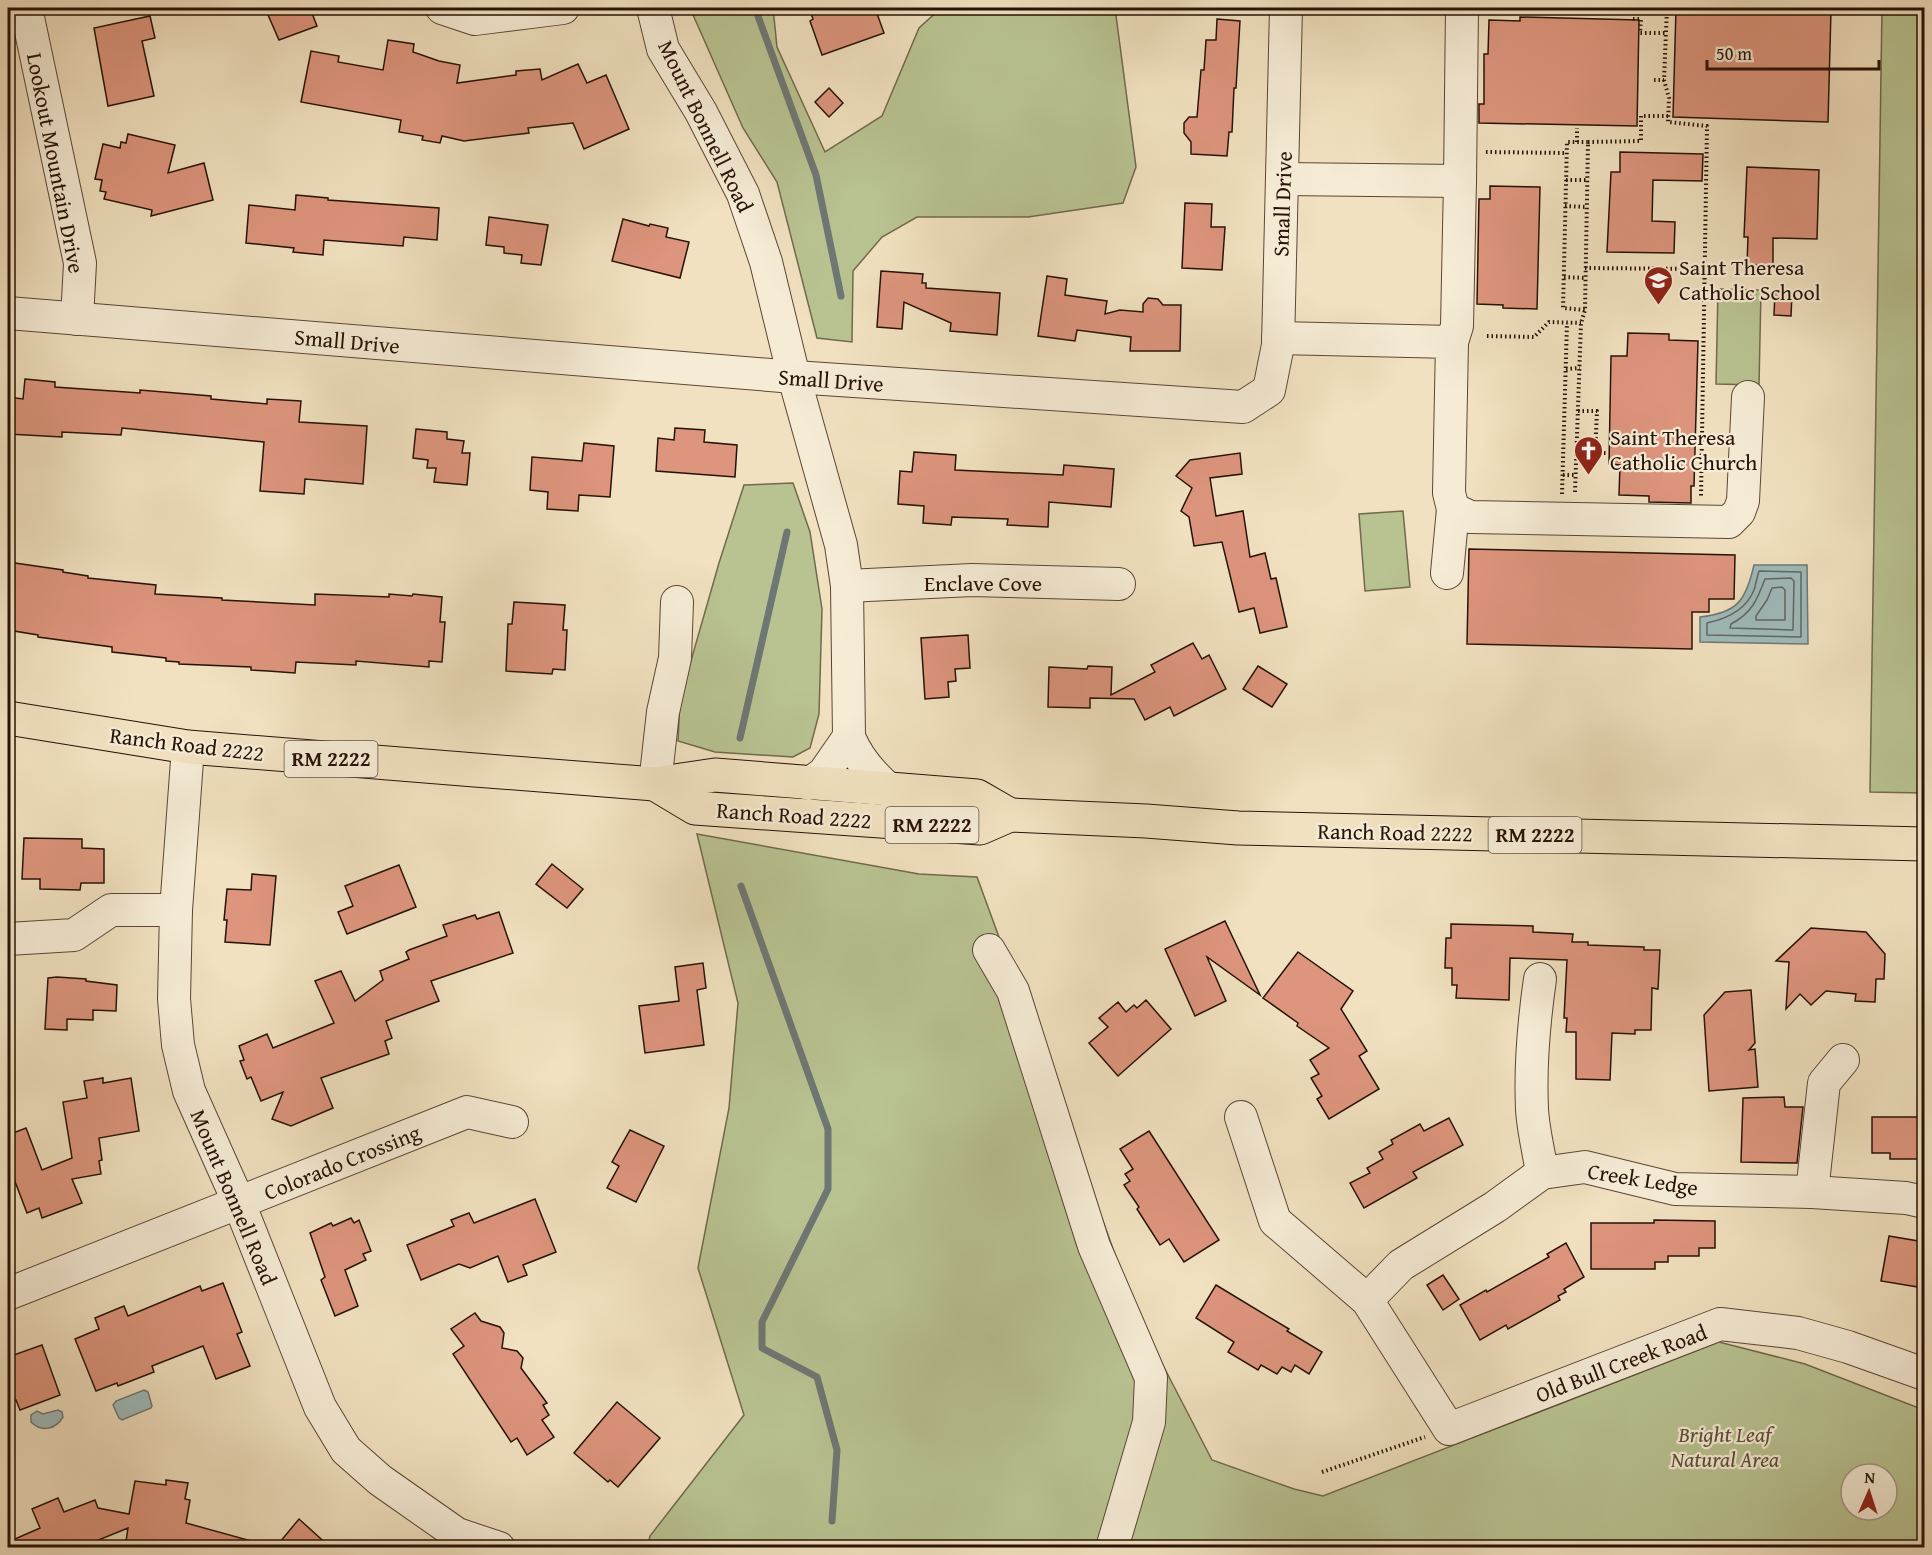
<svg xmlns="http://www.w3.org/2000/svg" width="1932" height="1555" viewBox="0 0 1932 1555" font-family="'Gentium Book Plus',serif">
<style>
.green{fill:#b9c392;stroke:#706a4c;stroke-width:1.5;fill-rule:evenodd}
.water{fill:#9fbbbc;stroke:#6f7774;stroke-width:1.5}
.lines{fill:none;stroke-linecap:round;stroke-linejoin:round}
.shore{stroke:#636662;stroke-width:1.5}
.stream{stroke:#6f7774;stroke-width:7}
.building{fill:#dd957d;stroke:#271207;stroke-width:1.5}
.minor-casing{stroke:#5a4635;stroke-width:34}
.major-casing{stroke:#271207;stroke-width:35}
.path{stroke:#271207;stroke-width:4;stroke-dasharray:1.5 3;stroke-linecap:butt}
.minor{stroke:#f6ecd6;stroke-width:32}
.major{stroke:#f1e1c0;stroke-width:33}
.labels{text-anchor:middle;stroke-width:4.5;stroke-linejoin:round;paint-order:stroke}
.shield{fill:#f6ecd6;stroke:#655345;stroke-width:1.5}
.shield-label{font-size:21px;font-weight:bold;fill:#271207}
.street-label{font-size:22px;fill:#271207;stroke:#f6ecd6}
.poi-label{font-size:22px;fill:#271207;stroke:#f6ecd6;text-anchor:start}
.park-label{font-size:22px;font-style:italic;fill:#5a5038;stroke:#f6ecd6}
</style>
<rect width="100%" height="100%" fill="#f1e1c0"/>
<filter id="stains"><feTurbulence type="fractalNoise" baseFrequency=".00333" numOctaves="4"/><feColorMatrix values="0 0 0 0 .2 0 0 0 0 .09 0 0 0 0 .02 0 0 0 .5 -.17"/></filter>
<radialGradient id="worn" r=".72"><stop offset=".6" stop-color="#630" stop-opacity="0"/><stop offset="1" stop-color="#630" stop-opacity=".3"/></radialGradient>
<g class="green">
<path d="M690,8H773L777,47L825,152L882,116L919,28L941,8H1115L1136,167L1123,203L1028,217H917L882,237L853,271L852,342L817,338L777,182L743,128Z"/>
<path d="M1882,8H1924V793L1870,792Z"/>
<path d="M1718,289L1761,290L1759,385L1716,384Z"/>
<path d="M793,483L810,532L822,609L819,714L810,748L793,757L715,752L678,741L680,699L719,563L744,485Z"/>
<path d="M1403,511L1410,587L1365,591L1359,514Z"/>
<path d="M697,834L919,874L977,877L1138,1317L1212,1460L1294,1489L1323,1496L1719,1342L1805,1364L1924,1410V1547L647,1548L650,1536L744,1415L698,1268L729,1108L738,1003ZM1851,1474H1887V1510H1851Z"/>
</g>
<g class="water">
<path d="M1754,565H1807L1808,644L1700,642V617C1738,613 1746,600 1754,565Z"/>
<path d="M144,1390L148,1392L152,1406L151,1408L122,1420L119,1418L113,1405L116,1401Z"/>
<path d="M58,1410L62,1412L63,1417C56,1429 42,1433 31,1422V1415L37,1411L43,1414Z"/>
</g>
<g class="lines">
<g class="shore">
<path d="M1759,571L1801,572V637L1707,635V623C1726,619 1746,610 1754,590C1756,584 1757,577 1759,571Z"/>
<path d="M1791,578L1794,581L1793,630L1730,628L1731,624C1752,613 1757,600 1765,579Z"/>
<path d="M1782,587L1785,590V620H1756V616L1767,600L1772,588Z"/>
</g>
<g class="stream">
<path d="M755,8L816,175L841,296"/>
<path d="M740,738L787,532"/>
<path d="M741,886L828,1129V1189L762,1322V1348L817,1377L837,1450L832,1521"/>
</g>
</g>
<g class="building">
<path d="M265,8H310L317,26L279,40Z"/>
<path d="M809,8H875L884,33L822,55L810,21L813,19Z"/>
<path d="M1676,8L1831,10L1828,122L1673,117Z"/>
<path d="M150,16L155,38L142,41L154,96L108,106L94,28Z"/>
<path d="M1520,17L1639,20L1637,126L1479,123V104H1484V54H1488L1489,20L1520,21Z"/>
<path d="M1217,19L1240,21L1236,88H1234L1232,132H1229L1227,156L1191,154V142L1184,133V123L1189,117H1197L1201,70H1204L1206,40H1216Z"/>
<path d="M388,40L414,44L413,52L439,61L460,65L457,83L516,75V71L540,69L542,80L578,64L587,83L606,75L629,129L584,149L573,123L528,128L529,133L464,141L442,136L440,143L422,140L423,136L399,132L401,120L301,102L311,51L339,56L338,62L383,70Z"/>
<path d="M829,88L843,103L829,117L815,102Z"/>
<path d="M128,134L175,145L168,173L204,163L213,200L151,216L152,210L104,199L106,192L100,191L102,180L95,179L103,144L120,148L121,142L126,143Z"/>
<path d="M1620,152L1703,154L1702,181L1653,180L1652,221L1675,222L1674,253L1607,252L1611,172H1620Z"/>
<path d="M1747,167L1819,170L1817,239L1773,238V266L1747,265L1748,237H1744Z"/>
<path d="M1490,186L1540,187L1537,309L1503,308V305L1477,304L1479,199H1490Z"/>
<path d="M296,195L328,198V200L439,208L437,240L404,237L403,246L324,240L323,255L293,252L294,248L246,243L249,205L295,210Z"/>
<path d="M1185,203L1212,204L1211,227H1225L1222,270L1182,268Z"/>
<path d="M489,217L548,225L541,265L521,263L522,255L504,253V247L486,245Z"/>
<path d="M623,219L649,226L650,224L668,228L666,237L689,242L680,278L612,261Z"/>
<path d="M881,271L923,274L922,283H926V288L1000,293L997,335L950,331L951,323L904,302L902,329L877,327Z"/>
<path d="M1047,276L1067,279L1065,295L1107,301L1105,314L1120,310L1143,312V304L1148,298L1158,299L1163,305H1181L1180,351H1130L1131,337L1077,330L1075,341L1038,336Z"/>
<path d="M1775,293L1792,294L1791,316L1774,315Z"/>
<path d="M1628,333L1669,334V340L1698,341L1694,486H1691V503L1649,502V496L1619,495L1620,465L1609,464L1611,356H1627Z"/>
<path d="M25,379L55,382V387L140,393V390L211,396V399L267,404V399L301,401L299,422L367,426L363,484L305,479L304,494L260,491L264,442L122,428L121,435L62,432V437L8,434V397L23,399Z"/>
<path d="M675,428L705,430L704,442L737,445L735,477L656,471L658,438L674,440Z"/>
<path d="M416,429L447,432V439L464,441L462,453H470L467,485L434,482L436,468H427L428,460L413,458Z"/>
<path d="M584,443L614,446L610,497L579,495L578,511L547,509L548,492L530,490L532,457L582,461Z"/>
<path d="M914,452L956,455L955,470L1063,475L1064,465L1114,469L1111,507L1049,502L1048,527L1007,525L1008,519L952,517L951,525L923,523L924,506L898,504L900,471L912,472Z"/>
<path d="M1240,453L1242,474L1210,478L1216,516L1243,511L1250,557L1265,553L1271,579L1276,578L1287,627L1260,633L1254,608L1239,612L1222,542L1194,546L1189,517L1181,511L1192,488L1176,476L1190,460Z"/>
<path d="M1469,549L1735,555L1734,599H1709V612H1692V649L1467,644Z"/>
<path d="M8,562L63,570V572L88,576V578L156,585L155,594L222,598V600L315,605V594L389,597V594L412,596L413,594L442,597L440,622H445L442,662L429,661V667L356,661V665L296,662L295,673L268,671L251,670V667L179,664V662L166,661V658L112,652V647L38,637V635L8,630Z"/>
<path d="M514,602L565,605L563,630H567L565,670L553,669L552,674L506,671L508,624H512Z"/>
<path d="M968,635L970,668L955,669L956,681L948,682L949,697L925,699L921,638Z"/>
<path d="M1193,643L1202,659L1209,655L1226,689L1174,716L1170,707L1145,720L1134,699L1090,698V708L1048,707L1049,667L1087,669L1088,666L1112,667L1111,695L1155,672L1151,665Z"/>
<path d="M1258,666L1287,684L1272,707L1243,689Z"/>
<path d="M24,838L82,839V848L104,849V883H81L80,890L40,889V879H22Z"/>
<path d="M552,864L583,889L567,908L536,884Z"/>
<path d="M399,865L416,907L347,934L338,912L353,906L345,886Z"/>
<path d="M252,874L276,876L270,945L225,942L227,920H224L227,889L251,890Z"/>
<path d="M499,912L513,953L431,981L439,1001L386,1021L392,1038L385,1041L389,1054L321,1078L333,1108L291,1126L272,1119L283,1092L261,1101L251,1077L247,1079L240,1061L244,1060L239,1046L267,1034L273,1048L334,1023L315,981L341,971L355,1001L383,980L380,971L409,959L406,952L409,950L447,936L443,925L475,915L477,919Z"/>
<path d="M1225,921L1260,995L1207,957L1226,1001L1195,1016L1165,949Z"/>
<path d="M1451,924L1533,926V932L1573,934L1572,942H1588V945L1644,947V950H1660L1658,989L1652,988L1651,1030H1635V1034L1612,1033L1610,1080L1576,1079V1032H1566L1567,1018H1564L1567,960L1510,958L1509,1000L1456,998L1457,985H1452V968H1445L1446,938H1451Z"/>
<path d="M1811,928L1866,932L1885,954L1884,979H1876L1875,1002L1855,1001L1856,994L1826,991L1811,1005L1800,994L1786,1009L1789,962L1776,961Z"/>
<path d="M1298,952L1353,991L1341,1009L1367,1051L1359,1056L1379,1089L1329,1119L1317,1099L1322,1096L1311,1078L1319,1074L1310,1060L1329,1048L1297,1026L1298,1023L1263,998Z"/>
<path d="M703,963L706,988L697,990L704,1045L645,1053L639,1006L679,1001L675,967Z"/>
<path d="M57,977L86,979V981L117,985L116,1011L93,1010V1020L67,1019V1030L45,1029L48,978Z"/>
<path d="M1751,990L1755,1043L1749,1050L1755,1049L1758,1087L1709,1091L1704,1015L1725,992Z"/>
<path d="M1146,1000L1171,1029L1118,1076L1089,1043L1108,1027L1099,1018L1118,1002L1126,1012L1134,1005L1137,1008Z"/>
<path d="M103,1078V1083L131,1078L139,1131L99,1138L102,1160L99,1161L101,1174L72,1179L82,1203L42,1218L39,1208L27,1213L8,1163V1135L26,1128L42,1170L72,1158L63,1102L87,1098L84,1081Z"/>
<path d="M1784,1097L1785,1107H1803L1797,1163L1741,1162L1743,1098Z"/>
<path d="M1872,1117H1924V1153H1921V1159H1890V1153H1872Z"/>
<path d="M1449,1118L1463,1145L1413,1172L1417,1178L1364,1208L1350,1183L1370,1173L1367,1168L1383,1159L1379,1152L1393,1144L1391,1140L1420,1124L1424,1131Z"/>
<path d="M630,1130L664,1146L636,1202L607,1188L619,1166L612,1162Z"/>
<path d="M1149,1131L1219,1240L1184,1262L1169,1239L1160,1245L1137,1209L1139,1207L1124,1185L1130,1181L1125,1174L1133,1169L1120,1149Z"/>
<path d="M535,1199L556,1252L523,1265L527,1275L508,1282L498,1256L470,1268L459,1264L421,1280L407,1245L454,1226L451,1220L469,1213L474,1223Z"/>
<path d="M351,1218L354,1223L359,1220L371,1251L363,1254L366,1260L345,1270L358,1306L335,1316L321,1280L325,1277L310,1233L331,1223L333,1226Z"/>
<path d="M1654,1220L1715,1221V1248H1699V1256H1668V1262H1655V1269H1591V1223H1654Z"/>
<path d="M1889,1236L1924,1242V1288L1881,1281Z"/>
<path d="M1566,1243L1584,1277L1564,1289L1566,1292L1558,1296L1560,1300L1508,1329L1506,1325L1480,1340L1460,1305L1486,1290L1487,1292L1549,1257L1547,1254Z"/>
<path d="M1443,1275L1459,1299L1443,1310L1427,1285Z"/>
<path d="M223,1283L242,1332L237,1334L250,1366L216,1379L203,1346L152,1366L154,1372L118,1386L117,1383L96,1391L75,1339L99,1329L95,1318L124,1306L128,1316L200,1286L202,1291Z"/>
<path d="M1216,1285L1289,1329L1287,1331L1322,1352L1309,1374L1295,1365L1291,1372L1282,1367L1277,1374L1261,1365L1258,1370L1228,1352L1234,1342L1196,1318Z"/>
<path d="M475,1313L481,1321L500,1327L504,1333L502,1348L517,1351L523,1358L521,1368L547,1403L543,1405L549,1415L542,1420L554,1437L527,1455L517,1438L511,1442L453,1354L464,1346L451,1329Z"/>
<path d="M42,1345L60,1395L20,1410L16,1400L8,1404V1357Z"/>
<path d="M617,1402L660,1438L618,1487L610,1480L608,1482L574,1453Z"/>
<path d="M166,1480L188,1483L185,1499L190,1500L186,1523L255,1542L254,1548H125L128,1528L79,1548H8V1542L40,1528L32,1509L58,1498L64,1512L95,1500L98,1508L129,1514L135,1481L166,1485Z"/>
<path d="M299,1519L331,1548H275Z"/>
</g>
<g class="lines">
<defs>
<g id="minor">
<path d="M26,8L80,263L77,319"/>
<path d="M442,8L475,19L563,8"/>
<path d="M653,8L663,49L701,112L743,194L766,262L794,377L841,545L847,586L849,737C858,759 872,775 890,790"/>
<path d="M1283,179L1460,181L1462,8"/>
<path d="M8,313L794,377L1243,407L1269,390L1278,345L1286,8"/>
<path d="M1278,338L1452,342L1449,493L1453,509L1470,517L1729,522L1739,512L1743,501L1748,397"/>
<path d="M1452,342L1457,326L1460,181"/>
<path d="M1447,573L1453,509"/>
<path d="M847,586L972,580L1119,584"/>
<path d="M188,747L176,910L174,999L178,1045L189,1091L239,1203L320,1407L346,1450L380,1480L457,1534L499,1548"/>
<path d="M655,784L663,712L675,658L677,602"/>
<path d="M809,784L824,773L849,737"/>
<path d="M8,939L74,935L111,910H176"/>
<path d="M989,950L1013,991L1094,1246L1151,1378L1149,1422L1112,1548"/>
<path d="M1540,979C1534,1021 1530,1066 1532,1109C1533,1130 1539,1152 1542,1173"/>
<path d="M1241,1117L1275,1221L1367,1300L1449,1429L1720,1324L1798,1333L1848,1347L1924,1374"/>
<path d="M1812,1192L1824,1083L1843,1060"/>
<path d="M8,1294L467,1112L512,1122"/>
<path d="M1367,1300L1401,1265L1495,1207L1542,1173L1585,1167L1675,1189L1812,1192L1906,1198L1924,1202"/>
</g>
<g id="major">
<path d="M8,718L188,747L475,770L655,784L715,775L977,796L1010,815"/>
<path d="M655,784L695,808L980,828L1010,815L1146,821L1238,828L1924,844"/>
</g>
</defs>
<use href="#minor" class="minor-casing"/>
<use href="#major" class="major-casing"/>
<g class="path">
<path d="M1667,8L1664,80L1669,98L1668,122L1707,126L1701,497"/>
<path d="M1633,19H1641L1640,33H1666"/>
<path d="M1654,80H1664"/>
<path d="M1577,142V128"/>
<path d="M1588,142L1641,141V116H1668"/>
<path d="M1486,152L1566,153"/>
<path d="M1566,180H1587"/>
<path d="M1565,206L1587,207"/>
<path d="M1585,268L1704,269"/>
<path d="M1564,277L1586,278"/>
<path d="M1487,336L1534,337L1549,322L1581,323"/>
<path d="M1566,369L1580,368"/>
<path d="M1578,411H1597L1595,454"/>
<path d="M1577,452L1607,453"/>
<path d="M1563,475H1576"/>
<path d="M1575,492L1581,323L1585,310L1588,142H1567L1563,308L1585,310"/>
<path d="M1562,494L1567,323"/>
<path d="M1322,1472L1425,1437"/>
</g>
<use href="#minor" class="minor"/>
<use href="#major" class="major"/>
</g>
<defs>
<symbol id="school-pin" viewBox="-11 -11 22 30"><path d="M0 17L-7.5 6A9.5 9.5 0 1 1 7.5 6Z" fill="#8f2418" stroke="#f6ecd6"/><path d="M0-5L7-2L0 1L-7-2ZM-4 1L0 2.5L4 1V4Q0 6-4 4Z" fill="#fff"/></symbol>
<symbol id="church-pin" viewBox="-11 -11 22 30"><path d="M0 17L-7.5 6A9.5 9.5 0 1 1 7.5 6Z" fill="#8f2418" stroke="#f6ecd6"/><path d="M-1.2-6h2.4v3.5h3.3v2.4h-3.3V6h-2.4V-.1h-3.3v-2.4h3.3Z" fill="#fff"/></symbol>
</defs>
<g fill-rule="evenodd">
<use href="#school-pin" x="1642" y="264" width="33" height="45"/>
<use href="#church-pin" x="1572" y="434" width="33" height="45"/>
</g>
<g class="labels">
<g class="shield">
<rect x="284.5" y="741" width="93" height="36" rx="4.5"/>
<rect x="885.5" y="807" width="93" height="36" rx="4.5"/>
<rect x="1488.5" y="817" width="93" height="36" rx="4.5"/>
</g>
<g class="shield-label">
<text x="331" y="766">RM 2222</text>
<text x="932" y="832">RM 2222</text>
<text x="1535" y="842">RM 2222</text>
</g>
<g class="street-label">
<text transform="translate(706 126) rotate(64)" y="8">Mount Bonnell Road</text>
<text transform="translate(56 163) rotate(79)" y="8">Lookout Mountain Drive</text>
<text transform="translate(1282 204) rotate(-88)" y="8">Small Drive</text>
<text transform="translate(347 341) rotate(5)" y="8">Small Drive</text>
<text transform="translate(831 380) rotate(4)" y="8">Small Drive</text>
<text x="983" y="591">Enclave Cove</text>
<text transform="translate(187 744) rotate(7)" y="8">Ranch Road 2222</text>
<text transform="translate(794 815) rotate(4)" y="8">Ranch Road 2222</text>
<text transform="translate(1395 832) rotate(1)" y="8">Ranch Road 2222</text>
<text transform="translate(342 1162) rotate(-22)" y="8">Colorado Crossing</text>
<text transform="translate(1643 1179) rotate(9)" y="8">Creek Ledge</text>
<text transform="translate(234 1197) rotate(67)" y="8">Mount Bonnell Road</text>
<text transform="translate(1621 1363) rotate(-21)" y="8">Old Bull Creek Road</text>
</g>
<g class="poi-label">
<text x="1679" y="275">Saint Theresa<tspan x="1679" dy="25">Catholic School</tspan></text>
<text x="1610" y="445">Saint Theresa<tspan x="1610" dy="25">Catholic Church</tspan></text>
</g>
<g class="park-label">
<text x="1725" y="1442">Bright Leaf<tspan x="1725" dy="25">Natural Area</tspan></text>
</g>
</g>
<rect width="1932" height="1555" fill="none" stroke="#f1e1c0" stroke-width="30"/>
<rect x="9" y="9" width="1914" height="1537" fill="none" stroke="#271207" stroke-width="3"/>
<rect x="15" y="15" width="1902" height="1525" fill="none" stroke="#271207" stroke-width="1.5"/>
<g transform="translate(1869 1492) rotate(3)"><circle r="28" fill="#f6ecd6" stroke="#a39583" stroke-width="1.5"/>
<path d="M0-4.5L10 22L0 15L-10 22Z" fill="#8f2418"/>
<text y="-9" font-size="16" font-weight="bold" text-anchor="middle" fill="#271207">N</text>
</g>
<path d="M1707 60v9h172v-9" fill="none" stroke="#271207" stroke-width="3"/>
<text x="1716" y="60" font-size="18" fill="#271207" stroke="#f6ecd6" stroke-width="4.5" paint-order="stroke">50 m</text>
<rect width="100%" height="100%" filter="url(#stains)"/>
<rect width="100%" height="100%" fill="url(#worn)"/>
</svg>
